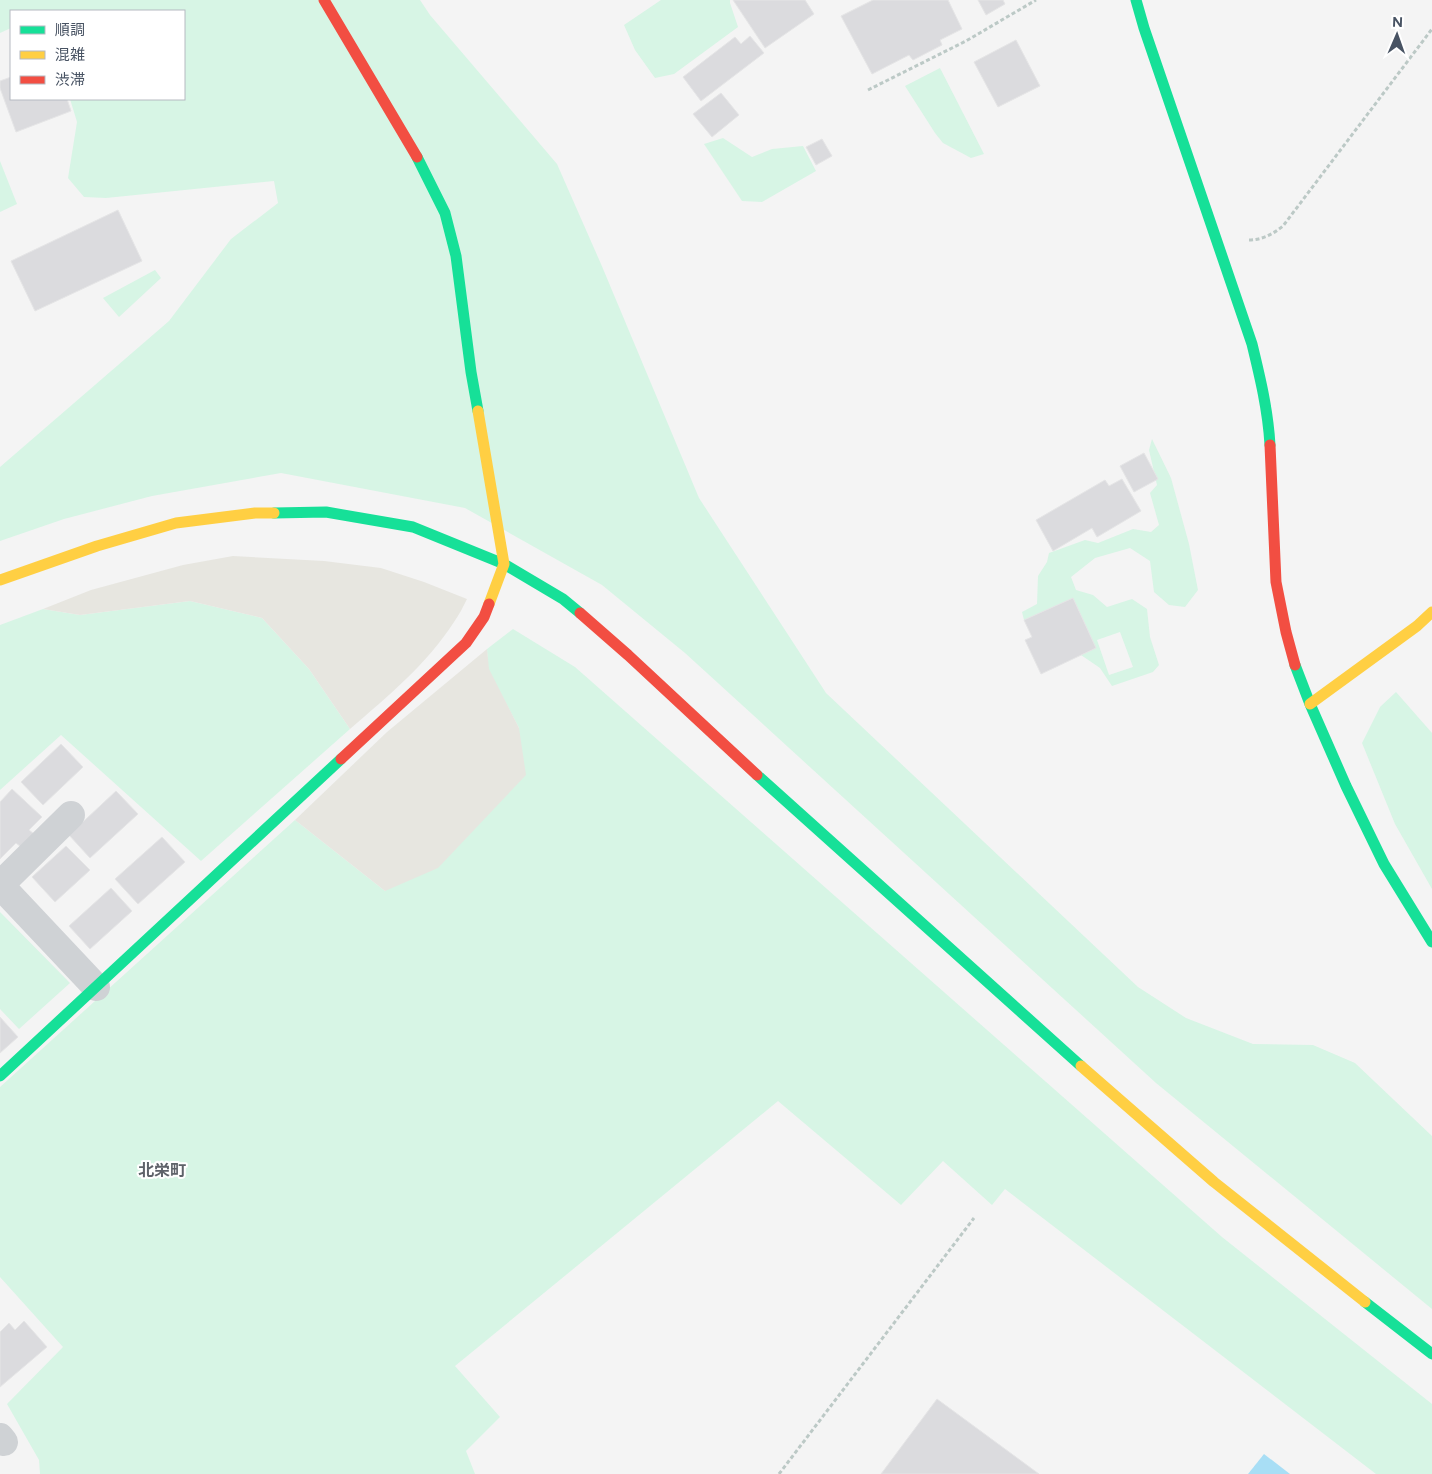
<svg xmlns="http://www.w3.org/2000/svg" width="1432" height="1474" viewBox="0 0 1432 1474" font-family="Figtree,'Noto Sans JP',sans-serif">
<style>
.green{fill:#d7f5e5;fill-rule:evenodd}
.sand{fill:#e7e6e0}
.water{fill:#a8def5}
.building{fill:#dbdbde;stroke:#e5e5e6}
.lines{fill:none;stroke-linecap:round;stroke-linejoin:round}
.path{stroke:#bcc9c6;stroke-width:3;stroke-dasharray:4 2.5;stroke-linecap:butt}
.street{stroke:#cfd2d5;stroke-width:28}
.fast{stroke:#16e098;stroke-width:11}
.slow{stroke:#ffcf43;stroke-width:11}
.jam{stroke:#f24e42;stroke-width:11}
.labels{text-anchor:middle;stroke-width:4;stroke-linejoin:round;paint-order:stroke}
.quarter-label{font-size:16px;font-weight:bold;fill:#5e6269;stroke:#fff}
</style>
<rect width="100%" height="100%" fill="#f4f4f4"/>
<g class="green">
<path d="M0,0H420L430,15L557,164L601,264L699,498L826,693L1138,987L1186,1018L1253,1044L1313,1045L1355,1063L1432,1136V1309L1156,1083L685,653L602,585L465,508L281,473L152,496L64,519L0,541V467L169,321L231,239L278,203L274,181L106,198L84,197L68,178L77,122L70,99H184V11H11V28L0,33Z"/>
<path d="M661,0H730V3L738,27L674,74L655,78L635,50L624,25Z"/>
<path d="M940,68L984,154L971,158L943,143L935,133L905,86Z"/>
<path d="M723,138L752,157L772,149L803,146L816,171L762,202L742,201L704,144Z"/>
<path d="M0,161L17,204L0,212Z"/>
<path d="M155,270L161,278L119,317L103,298Z"/>
<path d="M1152,439L1171,478L1189,544L1198,590L1185,607L1169,605L1154,592L1150,561L1130,548L1095,558L1071,577L1076,590L1093,595L1107,607L1132,599L1147,609L1150,637L1159,665L1153,672L1112,686L1100,668L1081,655L1096,648L1073,598L1024,620L1022,612L1037,604L1038,576L1047,562L1049,553L1085,540L1098,543L1133,529L1151,532L1159,525L1150,493L1157,485L1149,450ZM1120,632L1133,667L1109,675L1097,640Z"/>
<path d="M190,601L262,618L309,669L350,729L201,861L61,735L0,790V625L43,609L80,615Z"/>
<path d="M513,629L575,667L1222,1237L1432,1404V1474H1376L1005,1189L992,1205L943,1161L901,1205L778,1101L455,1366L500,1417L466,1451L475,1474H40L39,1460L7,1404L63,1347L0,1277V1087L295,820L385,891L519,728L488,669L487,649Z"/>
<path d="M1396,692L1432,733V889L1395,824L1362,743L1380,707Z"/>
<path d="M0,912L70,983L19,1029L0,1009Z"/>
</g>
<g class="sand">
<path d="M233,556L324,561L381,568L424,582L467,599C463,607 459,615 454,622C427,664 387,697 350,729L309,669L262,618L190,601L80,615L43,609L91,590L183,565Z"/>
<path d="M487,649L489,669L519,728L526,775L438,868L385,891L295,820L387,732Z"/>
</g>
<path class="water" d="M1264,1454L1290,1474H1248Z"/>
<g class="building">
<path d="M733,0H805L814,14L765,48Z"/>
<path d="M873,0H948L962,29L940,40L942,45L913,60L909,55L872,74L841,16Z"/>
<path d="M978,0H1003L1005,4L986,15Z"/>
<path d="M750,36L764,53L701,101L683,77L735,37L741,44Z"/>
<path d="M1016,40L1040,86L998,107L974,62Z"/>
<path d="M11,77V99H67L71,111L16,132L0,88V81Z"/>
<path d="M721,93L739,115L712,137L693,114Z"/>
<path d="M822,139L832,156L816,165L806,147Z"/>
<path d="M118,210L142,261L35,311L11,261Z"/>
<path d="M1144,453L1158,479L1134,492L1120,466Z"/>
<path d="M1122,479L1141,511L1097,537L1092,528L1053,551L1036,520L1105,480L1109,486Z"/>
<path d="M1073,598L1096,648L1041,674L1025,640L1032,637L1024,620Z"/>
<path d="M61,744L83,767L43,805L21,782Z"/>
<path d="M12,789L42,817L29,830L34,834L21,847L16,843L0,859V802Z"/>
<path d="M116,791L138,814L90,858L69,835Z"/>
<path d="M162,837L185,862L138,904L115,879Z"/>
<path d="M66,846L90,870L55,902L32,877Z"/>
<path d="M111,888L132,911L90,949L69,926Z"/>
<path d="M0,1017L18,1037L0,1053Z"/>
<path d="M24,1321L47,1347L0,1387V1332L9,1323L15,1330Z"/>
<path d="M937,1399L1039,1474H881Z"/>
</g>
<g class="lines">
<g class="path">
<path d="M868,90L966,41L1036,0"/>
<path d="M1249,240C1262,240 1273,234 1283,226L1432,29"/>
<path d="M779,1474L974,1218"/>
</g>
<g class="street">
<path d="M71,815L0,885L96,987"/>
<path d="M0,1437L4,1442"/>
</g>
<g class="fast">
<path d="M1136,0L1144,28L1252,344C1260,377 1268,410 1270,445"/>
<path d="M417,157L445,213L456,256L471,372L478,411"/>
<path d="M274,513L326,512L413,527L504,564L563,599L580,613"/>
<path d="M1295,665L1310,704L1346,786L1384,864L1432,942"/>
<path d="M757,775L1081,1066"/>
<path d="M0,1076L341,759"/>
<path d="M1365,1302L1432,1354"/>
</g>
<g class="slow">
<path d="M478,411L504,564L489,604"/>
<path d="M0,580L97,546L176,523L255,513H274"/>
<path d="M1310,704L1417,626L1432,612"/>
<path d="M1081,1066L1214,1182L1365,1302"/>
</g>
<g class="jam">
<path d="M324,0L417,157"/>
<path d="M1270,445L1276,582L1286,632L1295,665"/>
<path d="M580,613L628,655L757,775"/>
<path d="M341,759L466,643L484,617L489,604"/>
</g>
</g>
<g class="labels">
<g class="quarter-label">
<text x="162" y="1176">北栄町</text>
</g>
</g>
<rect x="10" y="10" width="175" height="90" fill="#ffffff" stroke="#b6bac1"/>
<rect x="20" y="26" width="25" height="8" fill="#16e098" stroke="#b6bac1"/>
<text x="55" y="35" font-size="15" fill="#485363">順調</text>
<rect x="20" y="51" width="25" height="8" fill="#ffcf43" stroke="#b6bac1"/>
<text x="55" y="60" font-size="15" fill="#485363">混雑</text>
<rect x="20" y="76" width="25" height="8" fill="#f24e42" stroke="#b6bac1"/>
<text x="55" y="85" font-size="15" fill="#485363">渋滞</text>
<g transform="translate(1397 35) rotate(2)" stroke="#ffffff" stroke-width="4" paint-order="stroke">
<path d="M0-4L9 19L0 12L-9 19Z" fill="#485363"/>
<text y="-8" font-size="14" font-weight="bold" text-anchor="middle" fill="#485363">N</text>
</g>
</svg>
